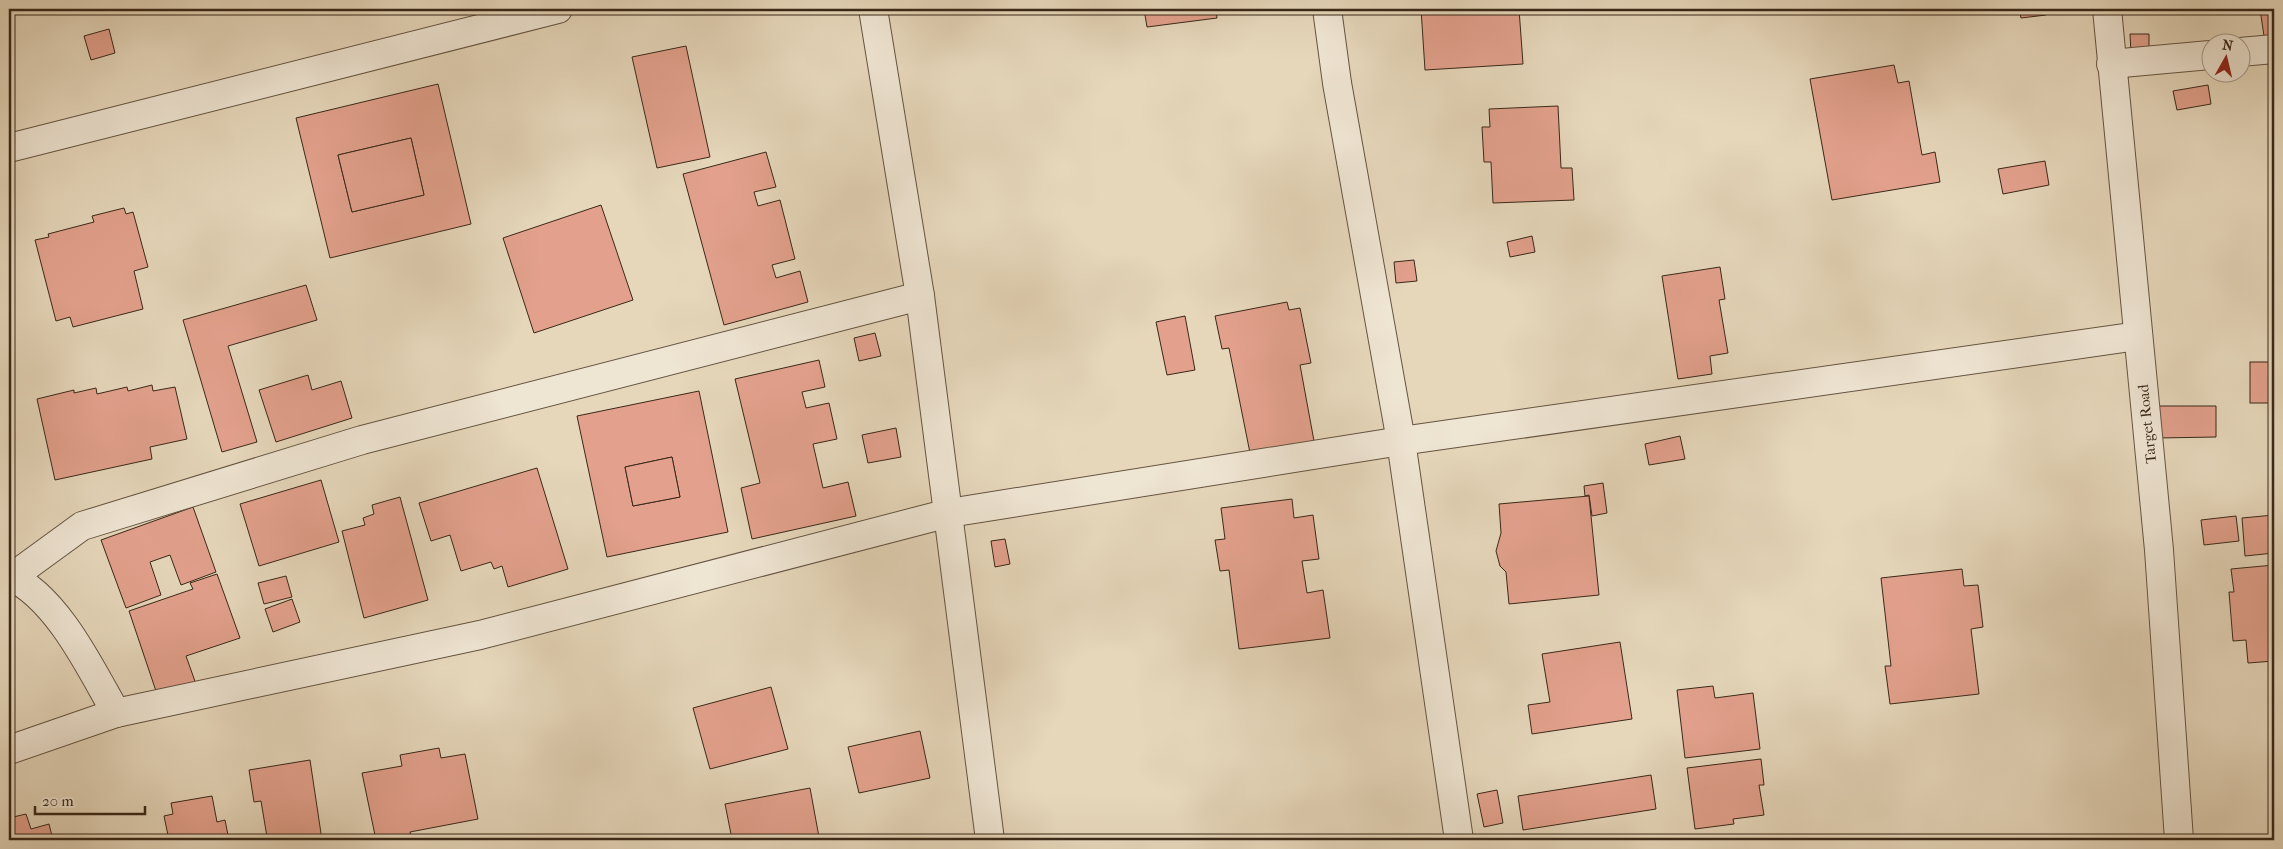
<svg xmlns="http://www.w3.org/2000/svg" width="2283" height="849" viewBox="0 0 2283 849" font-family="'IM FELL French Canon',serif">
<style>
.building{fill:#e3a18d;stroke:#392818;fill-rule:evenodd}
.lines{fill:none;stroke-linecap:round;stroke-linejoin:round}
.minor-casing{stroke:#645441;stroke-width:30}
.minor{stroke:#efe5d3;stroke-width:28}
.labels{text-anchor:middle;stroke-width:4;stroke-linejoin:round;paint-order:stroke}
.street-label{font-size:15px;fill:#392818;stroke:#efe5d3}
</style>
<rect width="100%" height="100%" fill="#e6d7bb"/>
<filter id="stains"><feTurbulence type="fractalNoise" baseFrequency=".004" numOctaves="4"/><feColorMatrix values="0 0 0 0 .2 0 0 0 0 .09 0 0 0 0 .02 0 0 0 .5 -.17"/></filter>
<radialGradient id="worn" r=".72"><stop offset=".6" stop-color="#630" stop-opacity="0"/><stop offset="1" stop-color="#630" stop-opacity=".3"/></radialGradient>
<g class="building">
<path d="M1144,9H1216L1217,18L1147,27Z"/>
<path d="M1421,9H1519L1523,64L1425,70Z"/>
<path d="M2019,9H2045L2046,15L2021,18Z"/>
<path d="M2260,9H2274V36H2264Z"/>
<path d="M109,29L115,53L91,60L84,36Z"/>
<path d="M2130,34H2149V53L2131,54Z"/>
<path d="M686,46L710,157L657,168L632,57Z"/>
<path d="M1894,65L1898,83L1909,81L1922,155L1935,152L1940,182L1832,200L1810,79Z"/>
<path d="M438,84L471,224L330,258L296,118ZM411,138L424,195L352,212L338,155Z"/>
<path d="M2208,85L2211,104L2177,110L2173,91Z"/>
<path d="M1558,106L1561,168H1572L1574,200L1493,203L1491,162H1484L1482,127H1490L1489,109Z"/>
<path d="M411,138L424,195L352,212L338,155Z"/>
<path d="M766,152L776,187L754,192L758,206L780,200L795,259L772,265L776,278L800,271L808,302L724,325L683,174Z"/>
<path d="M2045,161L2049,185L2003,194L1998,169Z"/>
<path d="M601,205L633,300L534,333L503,238Z"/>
<path d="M124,208L126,214L133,212L148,267L134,271L143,309L73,327L70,317L56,321L35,240L49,237L48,234L94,222L92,216Z"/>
<path d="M1532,236L1535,252L1510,257L1507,242Z"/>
<path d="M1414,260L1417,281L1396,283L1394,262Z"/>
<path d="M1720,267L1725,299L1719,300L1728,353L1710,356L1712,374L1678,379L1662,276Z"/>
<path d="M306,285L317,320L228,346L257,442L222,452L183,320Z"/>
<path d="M1287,302L1289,310L1300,308L1311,363L1300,365L1314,441L1250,453L1229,348L1222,349L1215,316Z"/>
<path d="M1185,316L1195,370L1167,375L1156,322Z"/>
<path d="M875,333L881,356L859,361L854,338Z"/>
<path d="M819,360L825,387L802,392L806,408L829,403L837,439L813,444L823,488L848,482L856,516L752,539L741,488L760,483L735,379Z"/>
<rect x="2250" y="362" width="24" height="41"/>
<path d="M308,375L312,390L341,381L352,418L276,442L259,390Z"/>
<path d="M152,385L153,391L175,387L187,439L150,447L152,459L55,480L37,399L74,390V393L96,388L97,394L127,387L128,391Z"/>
<path d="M699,391L728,532L607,557L577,416ZM672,457L680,497L633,506L625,467Z"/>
<path d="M2158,406H2216V437L2158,438Z"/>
<path d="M2271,416H2274V457H2272Z"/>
<path d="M896,428L901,457L868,463L862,435Z"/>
<path d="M1680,436L1685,459L1649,465L1645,444Z"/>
<path d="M672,457L680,497L633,506L625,467Z"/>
<path d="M537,468L568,569L508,587L502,566L494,569L491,562L461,571L450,535L431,541L419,503Z"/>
<path d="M321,480L339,542L259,566L240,504Z"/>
<path d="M1603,483L1607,513L1592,516L1589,495L1585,496L1584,486Z"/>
<path d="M1589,496L1599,595L1509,604L1506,572L1500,566L1496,551L1501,533L1499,504Z"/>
<path d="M400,497L428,600L364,618L342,531L365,525L363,518L374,514L372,505Z"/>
<path d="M1292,499L1294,518L1313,515L1319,559L1302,561L1307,593L1323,590L1330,638L1239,649L1229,570L1220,571L1215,540L1225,539L1221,508Z"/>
<path d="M193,507L216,572L181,585L170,555L150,562L161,595L126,608L101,540Z"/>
<path d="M2274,515V553L2245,556L2242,518Z"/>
<path d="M2236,516L2239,541L2204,545L2201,520Z"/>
<path d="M1005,539L1010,564L995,567L991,541Z"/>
<path d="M2274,565V661L2248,663L2246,640L2233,641L2229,592H2234L2231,569Z"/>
<path d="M1962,569L1964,586L1978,585L1983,627L1971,629L1979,694L1890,704L1885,666H1891L1881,578Z"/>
<path d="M217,574L240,638L186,656L197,687L159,700L129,611L193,589L190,583Z"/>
<path d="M286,576L292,597L264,604L258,583Z"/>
<path d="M292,599L300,622L273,632L265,609Z"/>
<path d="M1620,642L1632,719L1532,734L1528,705L1550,702L1542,654Z"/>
<path d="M1713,686L1715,698L1753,693L1760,749L1685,758L1677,690Z"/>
<path d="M771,687L788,749L710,769L693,708Z"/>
<path d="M920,731L930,778L859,793L848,747Z"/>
<path d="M439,748L441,758L465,754L478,819L410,832L412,840H376L362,773L402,766L400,755Z"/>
<path d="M1761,759L1764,785H1759L1764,815L1733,819L1734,824L1695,829L1687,768Z"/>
<path d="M310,760L322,840H261L260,838L267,837L261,801L254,802L249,770Z"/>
<path d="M1651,775L1656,809L1523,830L1518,796Z"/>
<path d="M810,788L819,837L804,840H724L732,839L725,804Z"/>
<path d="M1497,790L1503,823L1484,827L1477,794Z"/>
<path d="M212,796L217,822L225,820L229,840H169L164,816L173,814L171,803Z"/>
<path d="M26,814L31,829L49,824L53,840H9V818Z"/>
</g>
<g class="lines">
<defs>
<g id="minor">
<path d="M873,9L920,296L990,840"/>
<path d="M1327,9L1337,83L1401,441L1459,840"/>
<path d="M2107,9L2159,550L2179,840"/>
<path d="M2240,52L2274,49"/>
<path d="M2111,64L2210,55"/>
<path d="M9,148L558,9"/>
<path d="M9,576C57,597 91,669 116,713"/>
<path d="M12,577L82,526L362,440L920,296"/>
<path d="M9,750L116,713L480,635L949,513L1401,441L2138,336"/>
</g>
</defs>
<use href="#minor" class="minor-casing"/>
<use href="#minor" class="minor"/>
</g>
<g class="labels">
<g class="street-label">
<text transform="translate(2147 424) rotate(-96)" y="5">Target Road</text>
</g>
</g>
<rect width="2283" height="849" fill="none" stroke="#e6d7bb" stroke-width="30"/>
<rect x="10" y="10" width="2263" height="829" fill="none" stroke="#392818" stroke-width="2.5"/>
<rect x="15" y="15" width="2253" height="819" fill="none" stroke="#392818"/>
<g transform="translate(2226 58) rotate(8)"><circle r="24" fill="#efe5d3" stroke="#a69988"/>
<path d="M0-4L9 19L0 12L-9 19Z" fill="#8f2418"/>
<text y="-8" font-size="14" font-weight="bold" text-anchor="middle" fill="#392818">N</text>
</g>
<path d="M35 806v8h110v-8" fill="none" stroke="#392818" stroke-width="2.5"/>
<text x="42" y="806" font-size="15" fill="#392818" stroke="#efe5d3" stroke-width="4" paint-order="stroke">20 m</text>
<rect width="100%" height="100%" filter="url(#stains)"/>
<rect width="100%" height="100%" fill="url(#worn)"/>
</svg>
